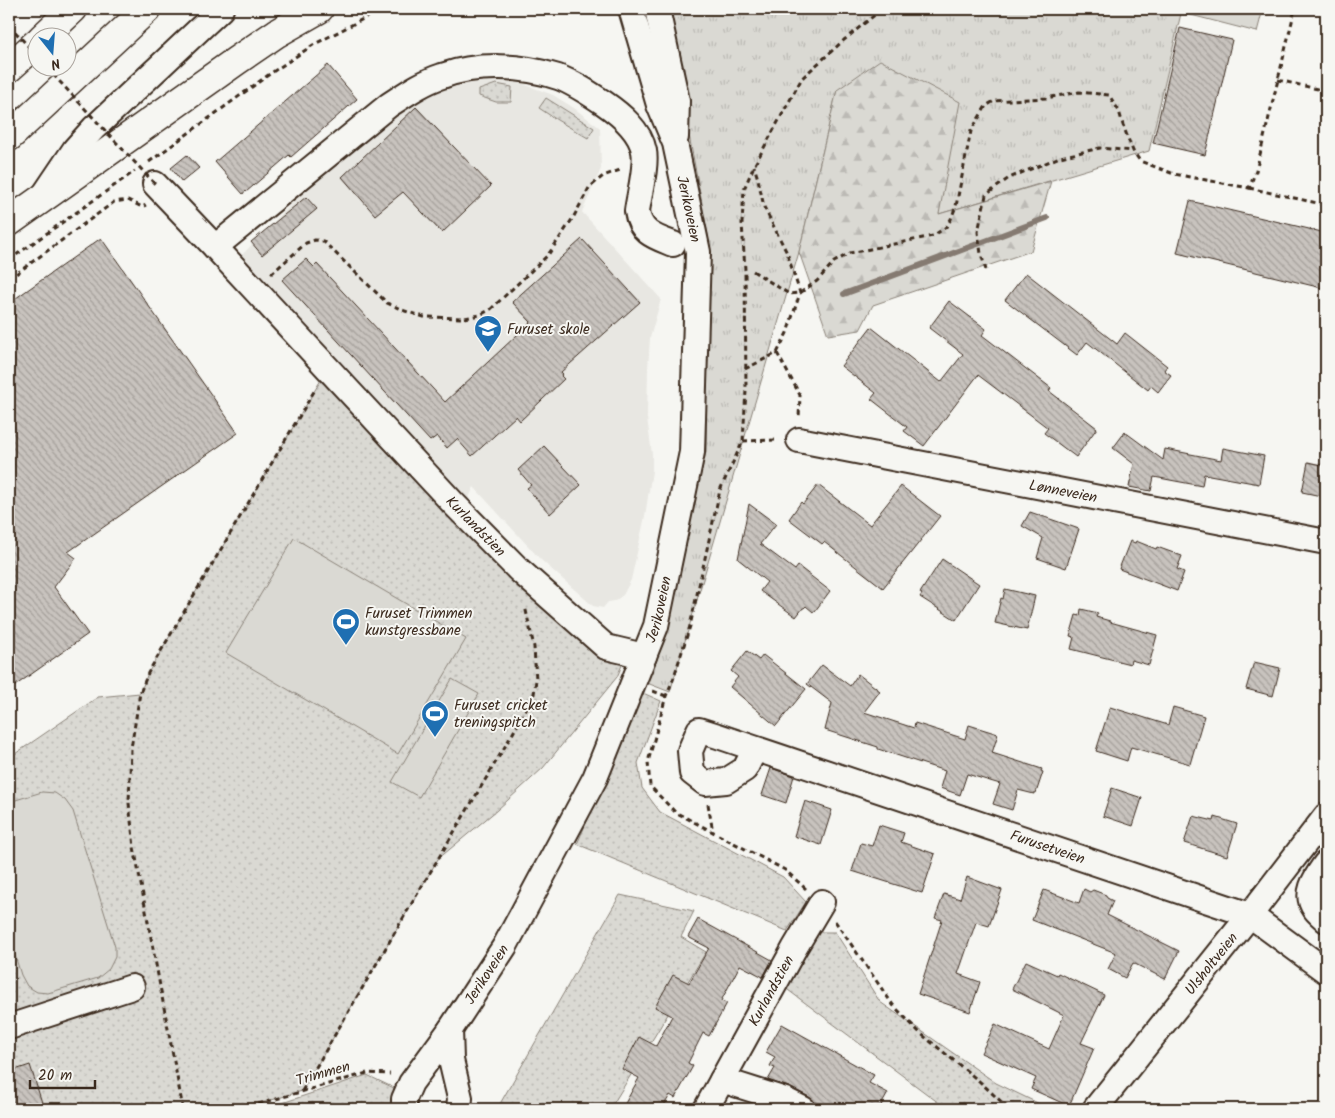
<svg xmlns="http://www.w3.org/2000/svg" width="1335" height="1118" viewBox="0 0 1335 1118" font-family="Kalam,sans-serif">
<style>
.built{fill:#e8e7e2}
.grass{fill:url(#grass-tufts);stroke:#8a8278}
.forest{fill:url(#forest-firs);stroke:#8a8278}
.park{fill:url(#park-dots);stroke:#8a8278}
.pitch{fill:#dad9d3;stroke:#8a8278}
.lines{fill:none;stroke-linecap:round;stroke-linejoin:round}
.stream{stroke:#857a71;stroke-width:6}
.building{fill:url(#building-back-hatch);stroke:#3b2a1e}
.minor-casing{stroke:#3b2a1e;stroke-width:28}
.highway-casing{stroke:#3b2a1e;stroke-width:31}
.path{stroke:#3b2a1e;stroke-width:3;stroke-dasharray:5 4;stroke-linecap:butt}
.minor{stroke:#f6f6f2;stroke-width:24}
.highway{stroke:#f6f6f2;stroke-width:28}
.path-bridge{stroke:#3b2a1e;stroke-width:3;stroke-dasharray:5 4;stroke-linecap:butt}
.labels{text-anchor:middle;stroke-width:4;stroke-linejoin:round;paint-order:stroke}
.street-label{font-size:15px;fill:#3b2a1e;stroke:#f6f6f2}
.poi-label{font-size:15px;fill:#3b2a1e;stroke:#f6f6f2;text-anchor:start}
</style>
<defs>
<pattern id="grass-tufts" width="24" height="20" patternUnits="userSpaceOnUse" patternTransform="scale(1.25)"><rect width="24" height="20" fill="#dad9d3"/><path d="M3 7l-1-3M5 7V3M7 7l1-3M15 17l-1-3M17 17v-4M19 17l1-3" fill="none" stroke="#bcbab5"/></pattern>
<pattern id="forest-firs" width="22" height="20" patternUnits="userSpaceOnUse" patternTransform="scale(1.25)"><rect width="22" height="20" fill="#dad9d3"/><path d="M5 1l3.5 6h-7zM16 11l3.5 6h-7z" fill="#bcbab5"/></pattern>
<pattern id="park-dots" width="8" height="8" patternUnits="userSpaceOnUse" patternTransform="scale(1.25)"><rect width="8" height="8" fill="#dad9d3"/><path d="M2 2h.1M6 6h.1" fill="none" stroke="#bcbab5" stroke-width="1.8" stroke-linecap="round"/></pattern>
<pattern id="building-back-hatch" width="6" height="6" patternUnits="userSpaceOnUse" patternTransform="scale(1.25)"><rect width="6" height="6" fill="#c8c3be"/><path d="M-1 5l2 2M0 0l6 6M5-1l2 2" fill="none" stroke="#a49f9a"/></pattern>
</defs>
<rect width="100%" height="100%" fill="#f6f6f2"/>
<filter id="ink" filterUnits="userSpaceOnUse"><feTurbulence type="fractalNoise" baseFrequency=".02" numOctaves="2"/><feDisplacementMap in="SourceGraphic" scale="10" xChannelSelector="R" yChannelSelector="G"/><feConvolveMatrix kernelMatrix="1 2 1 2 8 2 1 2 1" color-interpolation-filters="sRGB"/></filter>
<g filter="url(#ink)">
<path class="built" d="M502,79L518,82L553,95L574,108L600,128L601,169L582,212L661,299L650,338L648,369L647,418L652,454V471L645,516L631,580L623,595L615,601L608,602L603,608L593,606L541,560L474,487L466,504L239,258L303,192L360,144L408,105L437,90L453,84L468,81Z"/>
<path class="grass" d="M665,9H1182L1149,151L939,214L837,90L799,252L670,692L647,683L665,625L706,452L708,235Z"/>
<path class="forest" d="M880,60L960,102L939,214L1051,181L1031,251L873,305L860,330L828,335L799,252L837,90Z"/>
<g class="park">
<path d="M496,84L512,87L511,102H496L479,96V90Z"/>
<path d="M546,98L594,128L588,138L557,120L539,108Z"/>
<path d="M328,368L453,503L627,653L617,677L543,768L497,810L438,859L302,1091L241,1109H9V758L98,697L140,693L148,673Z"/>
<path d="M643,693L661,701L638,763L642,788L660,812L783,877L806,902L787,931L577,844Z"/>
<path d="M620,895L694,911L681,937L706,952L610,1109H498L501,1102Z"/>
<path d="M814,932H835L880,1002L996,1083L1050,1109H947L780,984Z"/>
<path d="M367,1075L394,1088L392,1104L393,1109H264Z"/>
</g>
<g class="pitch">
<path d="M1193,9H1263L1257,32L1191,15Z"/>
<path d="M294,538L466,639L398,754L226,653Z"/>
<path d="M452,679L479,694L419,797L392,782Z"/>
<path d="M42,792L55,793L65,800L73,811L115,947V957L109,969L98,978L48,993L37,992L27,986L21,975L9,936V802Z"/>
</g>
<g class="lines">
<path class="stream" d="M844,294L1047,218"/>
</g>
<g class="building">
<path d="M1180,28L1232,40L1205,155L1153,143Z"/>
<path d="M328,65L357,99L291,157L289,155L246,192L245,191L243,194L215,162Z"/>
<path d="M416,107L491,186L442,233L403,192L375,215L342,177Z"/>
<path d="M187,155L199,168L182,182L171,168Z"/>
<path d="M306,197L317,209L262,255L251,242Z"/>
<path d="M1190,201L1326,233V289L1177,253Z"/>
<path d="M101,238L238,433L68,552L76,558L54,587L88,634L9,690V303Z"/>
<path d="M582,239L640,302L561,372L563,374L561,376L564,379L520,421L516,416L472,456L457,439L447,448L437,436L430,441L282,280L306,259L314,267L317,264L445,402L531,322L512,302Z"/>
<path d="M1026,273L1117,344L1125,333L1167,366L1164,370L1171,375L1158,392L1151,386L1148,390L1087,342L1077,355L1005,300Z"/>
<path d="M949,301L986,329L982,335L1051,388L1049,391L1097,428L1076,457L1044,433L1048,428L978,375L924,446L904,431L907,427L871,399L876,393L841,366L871,327L941,382L963,354L929,328Z"/>
<path d="M1125,432L1163,460L1165,449L1221,460L1223,448L1264,456L1259,484L1204,474L1202,486L1154,477L1151,491L1129,487L1134,464L1113,448Z"/>
<path d="M544,446L581,485L550,514L527,488L531,485L518,470Z"/>
<path d="M1308,462L1326,466V497L1302,492Z"/>
<path d="M818,485L870,525L901,486L940,516L883,588L824,542L822,544L789,519L801,502L803,504Z"/>
<path d="M749,504L776,524L760,544L795,570L798,566L830,591L815,611L813,612L806,606L804,608H803L796,617L760,591L767,582L738,559Z"/>
<path d="M1030,512L1079,529L1066,568L1037,558L1043,538L1022,526Z"/>
<path d="M1130,541L1135,543L1136,541L1156,549L1157,547L1182,556L1177,569L1184,572L1177,591L1119,569Z"/>
<path d="M942,559L979,584L956,620L920,597L922,594L920,593Z"/>
<path d="M1005,589L1035,596L1027,630L995,623L1001,598L1003,599Z"/>
<path d="M1081,609L1098,613L1096,617L1110,621V622L1157,635L1149,665L1131,660L1130,664L1071,649L1074,637L1070,636L1076,615L1080,616Z"/>
<path d="M747,651L759,660L763,655L806,689L776,726L730,687L738,677L731,671Z"/>
<path d="M1254,662L1280,668L1273,696L1246,689Z"/>
<path d="M822,665L850,686L858,674L880,691L864,712L914,728L915,723L965,739L969,725L998,734L992,753L1042,769L1041,771L1043,772L1036,793H1034V794L1018,790L1012,810L993,804L1000,784L967,774L960,795L940,788L945,771L878,749V747L825,730L832,703L807,684Z"/>
<path d="M1110,707L1168,725L1173,707L1204,716L1190,764L1131,747L1127,761L1096,751Z"/>
<path d="M771,768L794,776L786,803L762,795Z"/>
<path d="M1112,788L1142,798L1133,826L1103,816Z"/>
<path d="M805,801L832,810L821,845L794,836Z"/>
<path d="M1193,816L1214,821L1215,817L1237,824L1227,856L1184,843Z"/>
<path d="M879,825L904,833L901,842L935,854L922,893L852,871L861,843L872,846Z"/>
<path d="M967,877L1002,890L989,926L976,922L958,974L980,982L970,1012L918,994L942,920L935,918L944,894L960,899Z"/>
<path d="M1084,889L1090,892L1093,890L1106,895L1107,898L1113,901L1107,915L1179,951L1165,979L1133,963L1125,978L1108,969L1116,953L1032,920L1044,890L1079,903Z"/>
<path d="M698,919L772,960L763,977L740,965L721,1001L727,1003L709,1036L703,1033L688,1063L693,1066L675,1098L670,1095L662,1109H622L639,1078L622,1069L639,1037L656,1046L672,1016L655,1007L673,975L689,983L709,948L688,937Z"/>
<path d="M1026,961L1057,975L1058,973L1104,995L1081,1043L1094,1048L1069,1106L1031,1089L1036,1078L981,1053L995,1024L1049,1049L1064,1015L1012,989Z"/>
<path d="M782,1024L874,1075L869,1083L888,1093L879,1109H817L815,1102L809,1097L789,1087L768,1080L775,1068L770,1066L775,1057L766,1052Z"/>
<path d="M30,1065L44,1109H9V1072Z"/>
</g>
<g class="lines">
<defs>
<g id="minor">
<path d="M657,9L677,101L676,137"/>
<path id="s1" d="M155,184L215,247L453,503L519,570L606,647L644,656"/>
<path d="M44,195L75,149L94,128L221,9"/>
<path d="M215,247L389,105C406,94 423,82 442,76C478,63 522,65 558,77C574,83 589,93 604,103C620,114 640,130 644,151C647,165 639,196 637,211C640,233 655,237 673,244"/>
<path id="s2" d="M799,440L1326,542"/>
<path id="s3" d="M755,749L745,769L726,781L705,783L692,773L690,751L699,730L718,736L1250,915L1326,971"/>
<path d="M1326,863C1317,876 1303,893 1315,909C1318,913 1323,917 1326,920"/>
<path d="M9,1027L132,987"/>
<path d="M450,1030L451,1060L460,1098L459,1109"/>
<path d="M722,1080L785,1100L803,1109"/>
<path id="s4" d="M404,1109V1099L411,1083L450,1030L505,946L595,778L656,626L692,452L698,252L675,143L659,105L631,9"/>
<path id="s5" d="M706,1109L794,949L822,902"/>
<path id="s6" d="M1095,1109L1250,915L1326,816"/>
</g>
<g id="highway">
<path d="M42,38L73,9"/>
<path d="M9,68L38,42"/>
<path d="M9,137L147,9"/>
<path d="M9,222L236,61L277,33L319,9"/>
</g>
</defs>
<use href="#minor" class="minor-casing"/>
<use href="#highway" class="highway-casing"/>
<g class="path">
<path d="M1278,80L1326,91"/>
<path d="M149,162L271,73L313,45L382,9"/>
<path d="M1249,188L1326,205"/>
<path d="M9,260L135,171"/>
<path d="M986,270L981,254L978,232L986,195L1009,178L1060,157L1100,148L1133,151"/>
<path d="M753,271L789,294L800,293L817,281L834,262L850,253L933,236L946,227L951,219L956,206L971,131L986,106L994,101L1046,98L1079,92L1109,95L1119,111L1123,125L1129,141L1133,151L1140,161L1174,174L1249,188L1256,171L1295,9"/>
<path d="M271,274L306,243L315,240L323,241L387,303L405,311L424,317L465,318L480,315L491,309L548,255L573,218L589,188L603,176L623,169"/>
<path d="M9,279L114,202L128,200L142,207L146,205"/>
<path d="M777,353L800,395L799,418"/>
<path d="M745,369L777,353L787,333L800,293L787,253L764,207L758,179L754,166"/>
<path d="M743,441L777,440"/>
<path d="M653,691L666,696"/>
<path d="M708,804L713,832"/>
<path d="M806,889L785,870L675,812L650,786L648,762L666,696L673,680L690,626L720,490L743,441L746,390L745,270L742,223L744,189L754,166L802,78L844,40L882,9"/>
<path d="M835,921L893,1005L920,1033L979,1081L1009,1109"/>
<path d="M302,1091L422,886L513,733L534,694L536,680L534,647L525,606"/>
<path d="M183,1109L134,847L129,803L131,748L140,693L148,673L316,388"/>
<path d="M241,1109L367,1073L390,1074"/>
</g>
<use href="#minor" class="minor"/>
<use href="#highway" class="highway"/>
<g class="path-bridge">
<path d="M9,25L38,57"/>
<path d="M47,68L155,184"/>
</g>
</g>
</g>
<defs>
<symbol id="school-pin" viewBox="-11 -11 22 30"><path d="M0 17L-7.5 6A9.5 9.5 0 1 1 7.5 6Z" fill="#1f6fb2" stroke="#f6f6f2"/><path d="M0-5L7-2L0 1L-7-2ZM-4 1L0 2.5L4 1V4Q0 6-4 4Z" fill="#fff"/></symbol>
<symbol id="stadium-pin" viewBox="-11 -11 22 30"><path d="M0 17L-7.5 6A9.5 9.5 0 1 1 7.5 6Z" fill="#1f6fb2" stroke="#f6f6f2"/><path d="M0-5a6.5 5 0 1 0 0 10a6.5 5 0 1 0 0-10ZM-3.5-1.8h7v3.6h-7Z" fill="#fff"/></symbol>
</defs>
<g fill-rule="evenodd">
<use href="#school-pin" x="472" y="313" width="32" height="43"/>
<use href="#stadium-pin" x="330" y="606" width="32" height="43"/>
<use href="#stadium-pin" x="419" y="698" width="32" height="43"/>
</g>
<g class="labels">
<g class="street-label">
<text transform="translate(689 209) rotate(78)" y="5">Jerikoveien</text>
<text dy="5" stroke="none"><textPath href="#s2" startOffset="269">Lønneveien</textPath></text>
<text dy="5" stroke="none"><textPath href="#s1" startOffset="469">Kurlandstien</textPath></text>
<text dy="5" stroke="none"><textPath href="#s4" startOffset="565">Jerikoveien</textPath></text>
<text dy="5" stroke="none"><textPath href="#s3" startOffset="495">Furusetveien</textPath></text>
<text dy="5" stroke="none"><textPath href="#s6" startOffset="186">Ulsholtveien</textPath></text>
<text dy="5" stroke="none"><textPath href="#s4" startOffset="160">Jerikoveien</textPath></text>
<text dy="5" stroke="none"><textPath href="#s5" startOffset="135">Kurlandstien</textPath></text>
<text transform="translate(323 1073) rotate(-16)" y="5">Trimmen</text>
</g>
<g class="poi-label">
<text x="507" y="334">Furuset skole</text>
<text x="365" y="618">Furuset Trimmen<tspan x="365" dy="17">kunstgressbane</tspan></text>
<text x="454" y="710">Furuset cricket<tspan x="454" dy="17">treningspitch</tspan></text>
</g>
</g>
<rect width="1335" height="1118" fill="none" stroke="#f6f6f2" stroke-width="30"/>
<rect x="15" y="15" width="1305" height="1088" fill="none" stroke="#3b2a1e" stroke-width="2" filter="url(#ink)"/>
<g transform="translate(52 52) rotate(163)"><circle r="24" fill="#f6f6f2" stroke="#aba49d"/>
<path d="M0-4L9 19L0 12L-9 19Z" fill="#1f6fb2"/>
<text y="-8" font-size="14" font-weight="bold" text-anchor="middle" fill="#3b2a1e">N</text>
</g>
<path d="M30 1080v8h65v-8" fill="none" stroke="#3b2a1e" stroke-width="2.5"/>
<text x="38" y="1080" font-size="15" fill="#3b2a1e" stroke="#f6f6f2" stroke-width="4" paint-order="stroke">20 m</text>
</svg>
